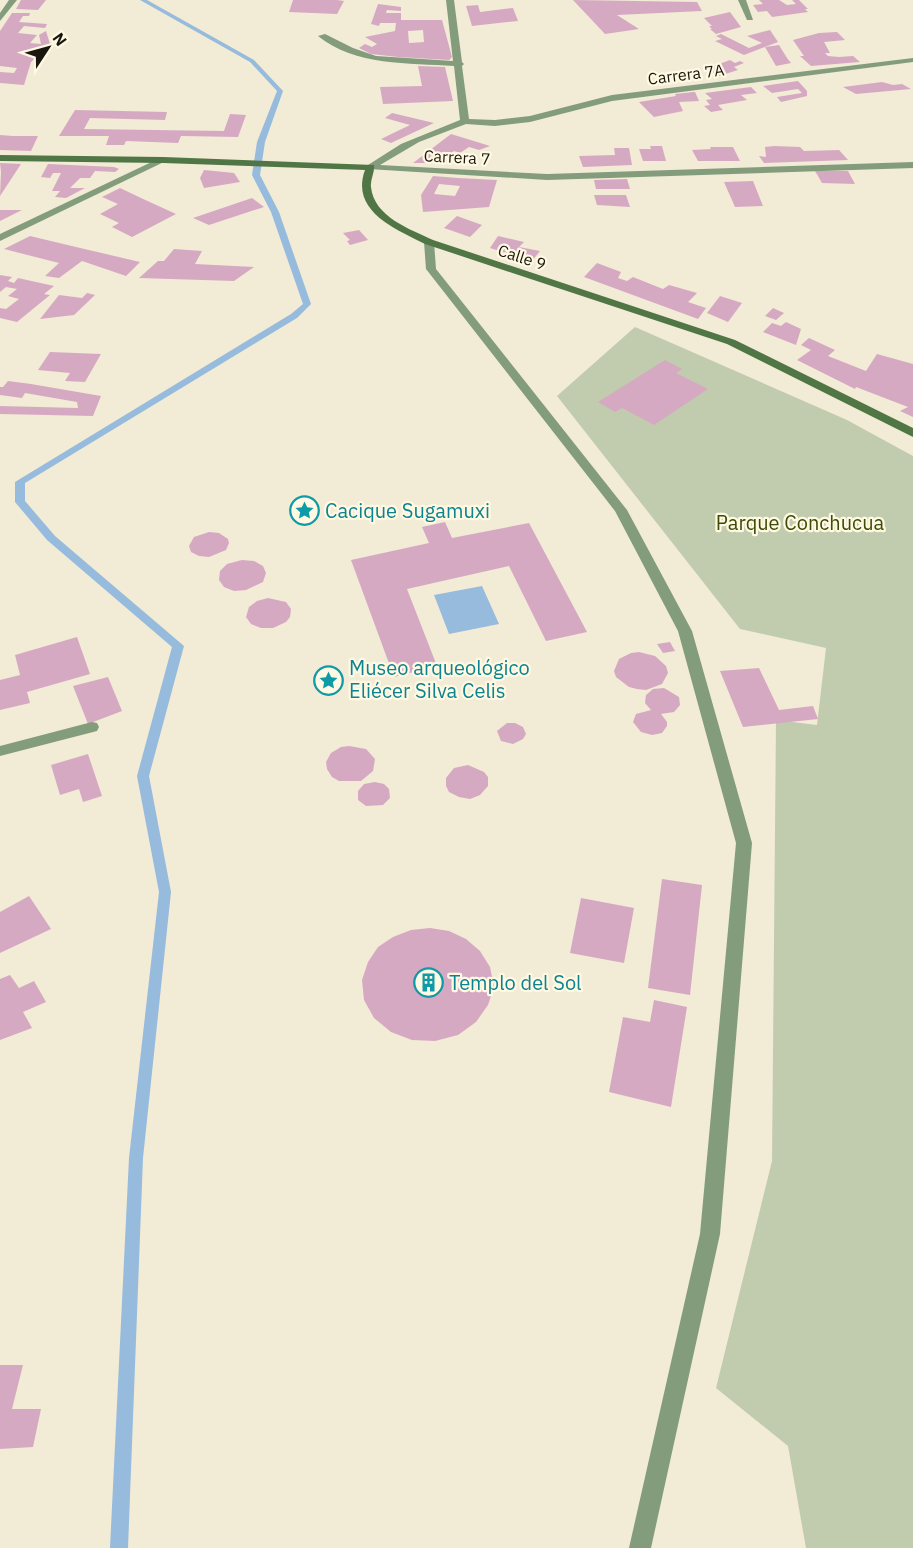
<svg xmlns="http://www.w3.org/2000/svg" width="913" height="1548" viewBox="0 0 913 1548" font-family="'IBM Plex Sans',sans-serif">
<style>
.green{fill:#c1ccae}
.water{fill:#96bbdd}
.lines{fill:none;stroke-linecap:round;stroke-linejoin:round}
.stream{fill:#96bbdd;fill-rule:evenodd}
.building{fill:#d6a9c3;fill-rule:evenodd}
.street{fill:#839c7c;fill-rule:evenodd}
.secondary{fill:#517646;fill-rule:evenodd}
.labels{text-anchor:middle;stroke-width:4.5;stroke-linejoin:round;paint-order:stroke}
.far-street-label{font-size:16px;fill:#18160e;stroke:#fff9e3}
.culture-label{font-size:20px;fill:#0d838f;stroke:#fff9e3;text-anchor:start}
.park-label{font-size:20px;fill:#3b4c05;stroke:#fff9e3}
</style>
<rect width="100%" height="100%" fill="#f2ebd6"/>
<path class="green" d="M635,327L847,420L913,456V1548H806L788,1446L716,1388L772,1161L776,720L817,725L826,648L740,629L557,396Z"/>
<path class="water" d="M482,586L499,624L449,634L434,595Z"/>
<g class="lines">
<path class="stream" d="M140,0H147L254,60L283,91L265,142L260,175L279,212L311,304L297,318L25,483V501L55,536L184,646L149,776L171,892L143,1158L128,1548H110L129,1158L159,892L137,776L172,647L47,540L15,502V482L291,314L303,304L271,212L252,175L257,142L277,91L250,62Z"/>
</g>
<g class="building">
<path d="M21,0H46L38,10L16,9Z"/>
<path d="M293,0H337L344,1L337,14L289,12Z"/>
<path d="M573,0L697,2L702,11L617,15L639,29L605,34Z"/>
<path d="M759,0H779L787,5L796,4L792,0H799L808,9H805L808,12L772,17L767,11L758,12L753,5L763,4Z"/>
<path d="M378,4L401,7V11L387,10L386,13H401V20H442L452,57L449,60L398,57L371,54L359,48L365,44L372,47L377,44L365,37L395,31L396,23H380L379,26L371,24ZM423,30L424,42L409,43L408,31Z"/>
<path d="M478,5L480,12L513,8L518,21L472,26L466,6Z"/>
<path d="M730,12L741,27L716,34L710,29H712L709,26H712L704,18Z"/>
<path d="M12,13H30L29,16H23L19,22L47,24L45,28L24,26L18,33L37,35L30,43L41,44L39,35L46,31L50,44L31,62L24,85L0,83V72L14,73L17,68L0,66V31Z"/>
<path d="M770,30L778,42L744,55L715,41L722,39L716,36L721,34L749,48L762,43L747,36Z"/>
<path d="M837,32L845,40L824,42L830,53H825L828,56L839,57L853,56L860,62L811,66L800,56H804L793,40L819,33Z"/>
<path d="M779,45L787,58L791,63L776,66L765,47Z"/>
<path d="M730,60L735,63L740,61L744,63L734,67L738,70L719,76L706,69Z"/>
<path d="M418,66L445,67L453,101L383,104L380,87L422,86Z"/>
<path d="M798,81L807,91V96L781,102L777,97L802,93L798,89L772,93L763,86Z"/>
<path d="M882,82L893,85L902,84L911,89L856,94L843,87Z"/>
<path d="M751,87L757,93L741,95L747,100L718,105L723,110L711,112L704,106L710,105L706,100L712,99L705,93Z"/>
<path d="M693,92H695L699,101L679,102L683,111L654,117L639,102L676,96L675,94Z"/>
<path d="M75,110L167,112L165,120L90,118L84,129L224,131L230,114L246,115L238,137L181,136L178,143L126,141L124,145H106L109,136H59Z"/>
<path d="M392,113L434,123L391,143L381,139L410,125L385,118Z"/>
<path d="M451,134L490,146L479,150L469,147L460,153L454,151L444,158L450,160L444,164L433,160L424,163H413Z"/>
<path d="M0,135L13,136H38L31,151L0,150Z"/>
<path d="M650,146H662L666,161H643L639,149H651Z"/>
<path d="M774,146L800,147L804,151L839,150L848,160L764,163L759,156L766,157L765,147Z"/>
<path d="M710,147H733L740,161H698L692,150L711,149Z"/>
<path d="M614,148H629L632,165L583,167L579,156L615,155Z"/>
<path d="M0,163L21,164L0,196L1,172Z"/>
<path d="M48,164L114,167L119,169L115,172L95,171L90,178H80L70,188H85L66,198L55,197L60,191H52L61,173H53L50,178L41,177Z"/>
<path d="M204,170L234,173L240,182L204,188L200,178Z"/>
<path d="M815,171H848L855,184L822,183Z"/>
<path d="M433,176L458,178L497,180L489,207L423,212L421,195ZM439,184L460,186L455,196L434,194Z"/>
<path d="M627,179L630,189H596L594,180Z"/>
<path d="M753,181L763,206L735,207L724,182Z"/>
<path d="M120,188L141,198L176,214L132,237L112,227L119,223L100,214L118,204L102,197Z"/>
<path d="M594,195H626L630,207L597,205Z"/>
<path d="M252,198L264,207L209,225L193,218Z"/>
<path d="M0,210H22L0,221Z"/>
<path d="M457,216L482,225L470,237L444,228Z"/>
<path d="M359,230L368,240L350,245L347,241L350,240L343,233Z"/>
<path d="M30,236L76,247L140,262L126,276L82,261L59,278L45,276L59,263L4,249Z"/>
<path d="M498,236L524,242L519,247L540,251L532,261L490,248Z"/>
<path d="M174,249L202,251L195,264L254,267L234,281L139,278L158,261H164Z"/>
<path d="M597,263L621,272L618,278L627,281L633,277L663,289L669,285L697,293L688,302L706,308L698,319L584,277Z"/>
<path d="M0,275L12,277L8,281L14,283L18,278L54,286L44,294L50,295L17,322L0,318V308L6,309L19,299L8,296L17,289L6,287L0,292Z"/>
<path d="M87,293L95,295L74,315L40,319L59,295L82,298Z"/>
<path d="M720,296L742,303L728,322L707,313Z"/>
<path d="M773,308L784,313L776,320L765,316Z"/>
<path d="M786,322L801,329L796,345L763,332L772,323L781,326Z"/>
<path d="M809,338L835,350L828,356L866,371L877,354L913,364V417L900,411L908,407L856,387L855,389L797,360L811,350L801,345Z"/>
<path d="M50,352L101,354L85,382L65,381L70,373L38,370Z"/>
<path d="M665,360L682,369L676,373L708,389L654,425L622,408L615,412L598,402Z"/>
<path d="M8,381L31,384L101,396L93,416L0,414V406L78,408L77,402L25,393L22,398L0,395V387H3Z"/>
<path d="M445,522L452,538L529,523L587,632L546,641L509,566L407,589L437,666L394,677L351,560L429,543L422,527Z"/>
<path d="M209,532L219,533L228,539L229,543L226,550L209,557L199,556L191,552L189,546L194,537Z"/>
<path d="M242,560L254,561L263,566L266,573L263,582L246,590L234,591L224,587L219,580L220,571L227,564Z"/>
<path d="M268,598L286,602L291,609L290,617L286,622L273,628H261L251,624L246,617L249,607L257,601Z"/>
<path d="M77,637L90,674L27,692L30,703L0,710V680L20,675L15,655Z"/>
<path d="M670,642L675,651L663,653L657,644Z"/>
<path d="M639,652L655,656L666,666L668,673L662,684L646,690L637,689L629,687L616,677L614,671L619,659L631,653Z"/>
<path d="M759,668L779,710L813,706L818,719L743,727L720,671Z"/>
<path d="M108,677L122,711L88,724L73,686Z"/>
<path d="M664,688L679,697L680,705L674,712L661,714L667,722V726L662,733L652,735L641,732L633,722L636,714L651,710L645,703L646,695L653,689Z"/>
<path d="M507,723H515L523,727L526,734L523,739L513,744L501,741L497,731Z"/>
<path d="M349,746L366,749L375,759L373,771L361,781H339L332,777L327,769L326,762L331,753L341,747Z"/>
<path d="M88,754L102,796L83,802L79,789L60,795L51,765Z"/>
<path d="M468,765L484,772L488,777V786L480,795L470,799L459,797L449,792L446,786V778L454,768Z"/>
<path d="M375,782L384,784L389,789L390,798L383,805L366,806L358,800V791L364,784Z"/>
<path d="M662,879L702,885L690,995L648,988Z"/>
<path d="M29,896L51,929L0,953V912Z"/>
<path d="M581,898L634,908L624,963L570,953Z"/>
<path d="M430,928L449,931L466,939L480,951L490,967L494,987L488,1005L476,1022L458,1035L435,1041L412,1040L391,1032L374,1018L364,1000L362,980L368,962L378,947L393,937L411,930Z"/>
<path d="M10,975L19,988L34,981L46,1002L23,1012L32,1028L0,1040V979Z"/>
<path d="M654,1000L687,1007L671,1107L609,1092L623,1017L650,1022Z"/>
<path d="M0,1365H23L12,1409H41L33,1447L0,1449Z"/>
</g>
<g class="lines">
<g class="street">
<path d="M9,0H17L0,21V13Z"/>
<path d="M446,0H454L462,62L464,64L462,66L469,119L495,120L530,116L612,95L913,58V62L612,101L530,122L495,126L466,124L419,142L380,165L547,174L913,162V168L547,180L368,169V165L401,144L460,120L454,66C409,63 355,66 318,36L325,34L353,48L376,56L453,61Z"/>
<path d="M738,0H746L753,20H747Z"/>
<path d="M160,158L168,160L0,241V234Z"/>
<path d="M429,239L434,242L436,269L627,510L692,631L752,843L720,1234L651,1548H629L700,1234L736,843L678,631L615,511L426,269L424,242Z"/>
<path d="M92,722L97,723L99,727L97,731L0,756V746Z"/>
</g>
<path class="secondary" d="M0,155L163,157L374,165C375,172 370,180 371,187C374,217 410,229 433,240L735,340L913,428V437L727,344L425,244C395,229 350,211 365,170L163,163L0,161Z"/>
</g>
<defs>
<symbol id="sight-ring" viewBox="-11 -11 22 22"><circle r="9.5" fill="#fff9e3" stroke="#0f9aa8" stroke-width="1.5"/><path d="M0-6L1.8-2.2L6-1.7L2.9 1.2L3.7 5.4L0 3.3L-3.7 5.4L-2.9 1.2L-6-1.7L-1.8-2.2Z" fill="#0f9aa8"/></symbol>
<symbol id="building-ring" viewBox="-11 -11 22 22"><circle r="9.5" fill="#fff9e3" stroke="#0f9aa8" stroke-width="1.5"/><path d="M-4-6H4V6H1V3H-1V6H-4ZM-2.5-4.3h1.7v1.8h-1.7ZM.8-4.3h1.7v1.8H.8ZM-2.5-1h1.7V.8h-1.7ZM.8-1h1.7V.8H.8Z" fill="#0f9aa8"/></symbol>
</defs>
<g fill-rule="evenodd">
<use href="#sight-ring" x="288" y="494" width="33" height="33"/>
<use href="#sight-ring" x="312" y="664" width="33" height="33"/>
<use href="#building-ring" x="412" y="966" width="33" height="33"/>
</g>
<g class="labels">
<g class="far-street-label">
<text transform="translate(686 74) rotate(-7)" y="6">Carrera 7A</text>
<text transform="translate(457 157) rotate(3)" y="6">Carrera 7</text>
<text transform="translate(522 257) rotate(18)" y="6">Calle 9</text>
</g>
<g class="culture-label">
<text x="325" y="518">Cacique Sugamuxi</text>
<text x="349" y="675">Museo arqueológico<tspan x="349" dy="23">Eliécer Silva Celis</tspan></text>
<text x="449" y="990">Templo del Sol</text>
</g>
<g class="park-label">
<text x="800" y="530">Parque Conchucua</text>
</g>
</g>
<g transform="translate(48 48) rotate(54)" stroke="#fff9e3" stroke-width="4.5" paint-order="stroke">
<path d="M0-4.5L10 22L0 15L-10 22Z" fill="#18160e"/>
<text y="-9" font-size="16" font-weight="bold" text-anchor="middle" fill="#18160e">N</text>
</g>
</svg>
